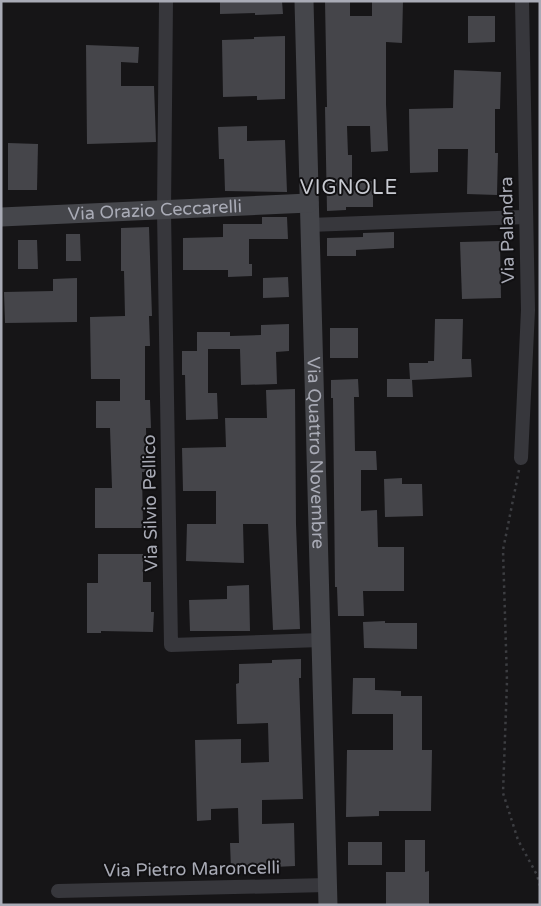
<svg xmlns="http://www.w3.org/2000/svg" width="541" height="906" viewBox="0 0 541 906" font-family="'Varela Round',sans-serif">
<style>
.building{fill:#45454a}
.lines{fill:none;stroke-linecap:round;stroke-linejoin:round}
.path{stroke:#3d3e42;stroke-width:2.5;stroke-dasharray:2.5 4;stroke-linecap:butt}
.street{stroke:#37373c;stroke-width:14}
.secondary{stroke:#45464b;stroke-width:19}
.labels{text-anchor:middle;stroke-width:4;stroke-linejoin:round;paint-order:stroke}
.street-label{font-size:18px;fill:#a9abb6;stroke:#111012}
.quarter-label{font-size:20px;letter-spacing:1px;fill:#c9cbd2;stroke:#111012}
</style>
<rect width="100%" height="100%" fill="#161517"/>
<g class="building">
<path d="M220,1H282L283,14L255,15V13L220,14Z"/>
<path d="M325,1H350V16H372V1H403L402,43L386,42V104L388,151L371,152L370,126H347L348,155H352V182L373,181V207H346V210L327,211L325,107H327Z"/>
<path d="M468,16H495V42L468,43Z"/>
<path d="M285,36V99L257,100V96L223,97L222,40L254,39V37Z"/>
<path d="M86,45L139,47L138,63L121,62V86H154L156,142L87,144Z"/>
<path d="M454,70L501,72L500,109H495V153H498L497,195L467,194L468,149H438V172L410,173L409,109L453,108Z"/>
<path d="M247,126V141L285,140L287,192L225,191L224,159H219L218,127Z"/>
<path d="M8,143L38,144L37,190H8Z"/>
<path d="M262,217H287L288,239H249V264H252V276L228,277V270H183V238L223,237V224H262Z"/>
<path d="M149,227L152,316H149L150,346H145V400H150L151,428H146L147,472H142L143,528H95V488H112L110,428H96V401H120V379H91L90,317L125,316L124,271H121V228Z"/>
<path d="M394,232V248L356,250V256H327V238L363,237V233Z"/>
<path d="M66,234H80L81,261H66Z"/>
<path d="M18,240H37L38,269H18Z"/>
<path d="M500,241L501,298L462,299L460,242Z"/>
<path d="M288,277L289,297L263,298V278Z"/>
<path d="M77,278V322L5,323L4,292L53,291V279Z"/>
<path d="M435,319H463L462,359H471L472,377L412,380L413,397H387V379H410L409,363H428V361H434Z"/>
<path d="M289,324V351L276,352L277,384L241,385L240,349H208V393H217L218,419L186,420L185,375H182V351H197V332H230V336L261,335V325Z"/>
<rect x="330" y="328" width="28" height="30"/>
<path d="M358,379L359,397H354L355,451H376L377,470H361V511L377,510L378,547H404V591H363L364,616H338L337,587H335L333,398H331V380Z"/>
<path d="M295,389L296,524L300,629L273,630L268,524H243L244,563L186,561L187,524H216V491H183L182,448L226,447L225,418H267L266,390Z"/>
<path d="M402,478V484H422L423,516L385,517L384,479Z"/>
<path d="M98,554H143V582H151V612H154L153,632L101,631V633H87V583H98Z"/>
<path d="M249,585L250,631H190L189,600L227,599V586Z"/>
<path d="M385,621V623H417V649L364,648L363,622Z"/>
<path d="M301,659V678H299L303,799L262,800V824L294,823L295,866L231,869L230,843H239L238,808L211,809V820L197,821L195,740L241,739V763L269,762L268,723L237,724L236,684L239,683V664L272,663V660Z"/>
<path d="M353,678H375V690L401,691V696H422V750H432L431,811H379V816L346,817L347,750H393V714H352Z"/>
<path d="M405,840H425V872L429,871V905H386V872H405Z"/>
<rect x="348" y="842" width="34" height="23"/>
</g>
<g class="lines">
<path class="path" d="M519,470L503,550L507,681L503,793L518,840L537,875L540,886"/>
<g class="street">
<path d="M166,1L164,211L171,645L321,640"/>
<path d="M309,225L525,217"/>
<path d="M521,458L528,310L522,1"/>
<path d="M58,891L327,885"/>
</g>
<g class="secondary">
<path id="s1" d="M304,1L328,905"/>
<path id="s2" d="M1,217L309,203"/>
</g>
</g>
<g class="labels">
<g class="street-label">
<text dy="6" stroke="none"><textPath href="#s2" startOffset="154">Via Orazio Ceccarelli</textPath></text>
<text transform="translate(507 230) rotate(-91)" y="6">Via Palandra</text>
<text dy="6" stroke="none"><textPath href="#s1" startOffset="452">Via Quattro Novembre</textPath></text>
<text transform="translate(150 503) rotate(-91)" y="6">Via Silvio Pellico</text>
<text transform="translate(192 869) rotate(-1)" y="6">Via Pietro Maroncelli</text>
</g>
<g class="quarter-label">
<text x="349" y="194">VIGNOLE</text>
</g>
</g>
<rect width="541" height="906" fill="none" stroke="#a9abb6" stroke-width="5"/>
</svg>
